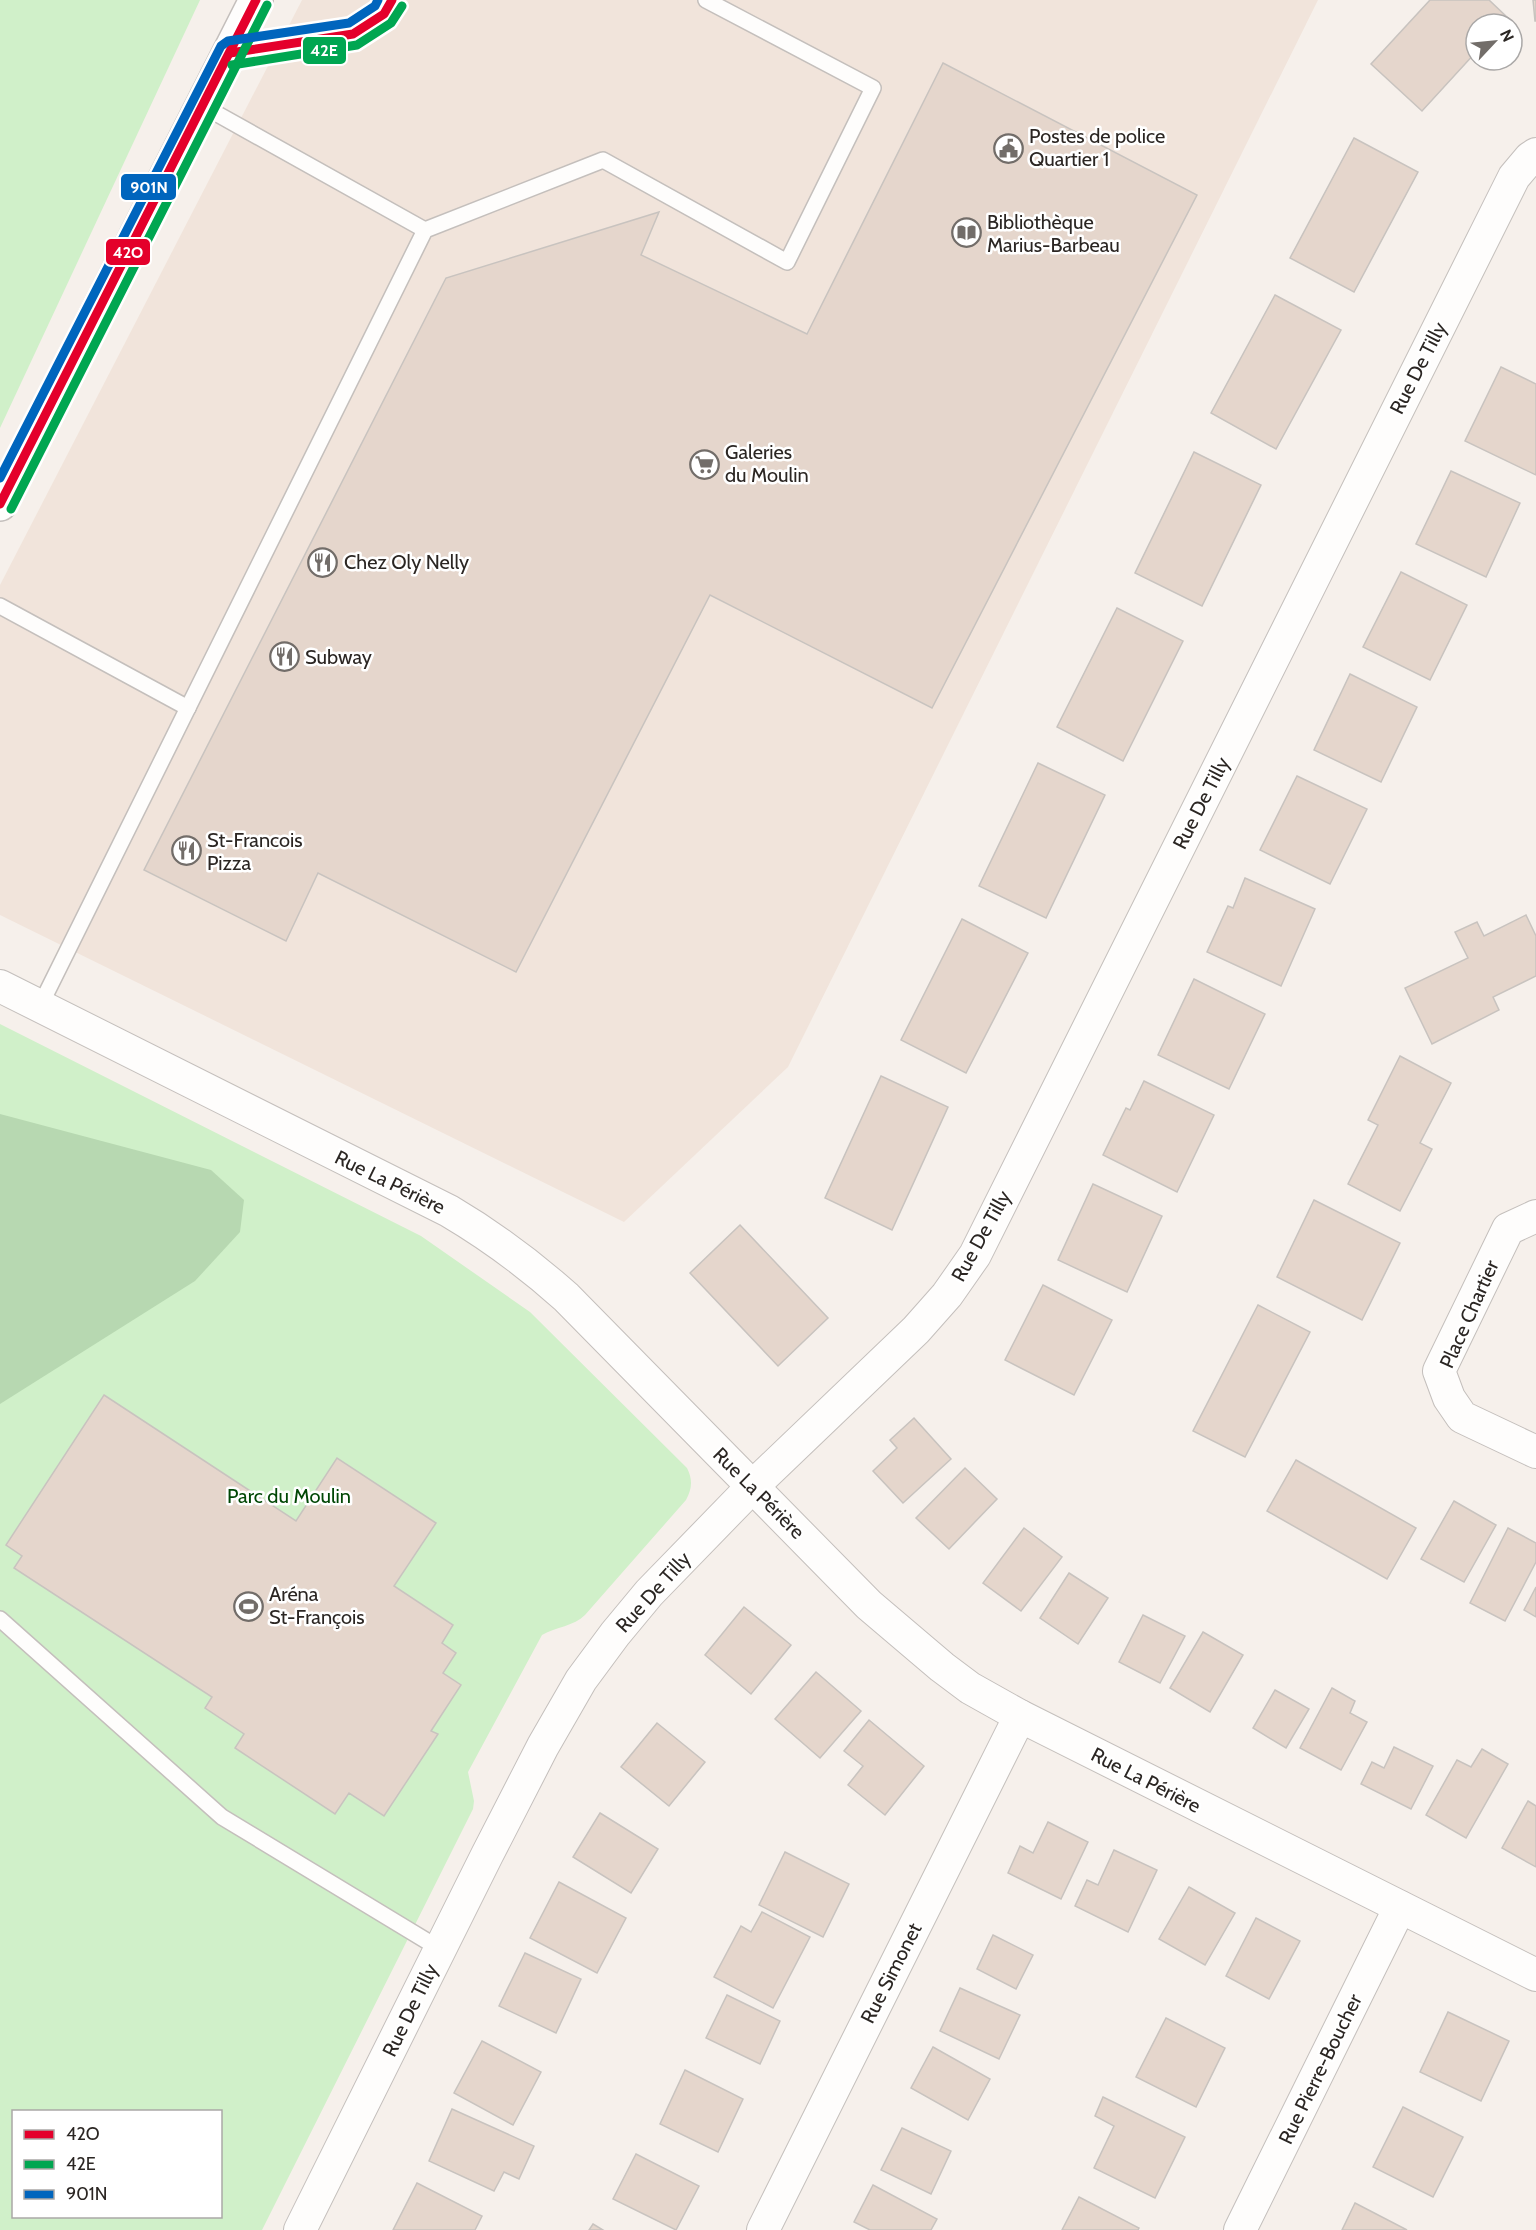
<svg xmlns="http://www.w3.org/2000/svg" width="1536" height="2230" viewBox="0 0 1536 2230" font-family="Cabin,sans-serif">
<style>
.built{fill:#f1e4db}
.green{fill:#d0f0c9;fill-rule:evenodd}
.forest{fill:#b7d8b1}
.building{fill:#e5d6cc;stroke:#c8c3bf;stroke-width:1.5}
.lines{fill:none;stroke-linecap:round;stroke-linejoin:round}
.lane-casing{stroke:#c4bfbc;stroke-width:18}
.street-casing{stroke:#c4bfbc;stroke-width:34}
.secondary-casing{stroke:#c4bfbc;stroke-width:36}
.lane{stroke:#fefdfc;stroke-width:15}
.street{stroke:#fefdfc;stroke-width:32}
.secondary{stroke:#fefdfc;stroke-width:33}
.bus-1-casing{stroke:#fff;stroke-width:14}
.bus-2-casing{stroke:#fff;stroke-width:14}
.bus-3-casing{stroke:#fff;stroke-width:14}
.bus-1{stroke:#e4002b;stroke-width:9}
.bus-2{stroke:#00a651;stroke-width:9}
.bus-3{stroke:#0065bd;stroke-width:9}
.labels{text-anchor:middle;stroke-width:5;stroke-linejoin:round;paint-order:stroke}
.poi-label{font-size:20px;fill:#2b2623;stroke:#fff;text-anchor:start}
.street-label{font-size:20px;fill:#2b2623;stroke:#fff}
.park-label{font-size:20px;fill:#004705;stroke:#fff}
.line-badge{stroke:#fff;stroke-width:2}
.badge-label{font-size:16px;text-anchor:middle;font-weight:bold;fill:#fff}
</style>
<rect width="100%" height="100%" fill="#f6f0eb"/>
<path class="built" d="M302,0H1318L788,1067L624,1222L0,915V585Z"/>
<g class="green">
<path d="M0,0H200L0,428Z"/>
<path d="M0,1024L421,1236L530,1312L687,1468C693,1480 692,1489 686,1500L585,1615C574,1626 556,1627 542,1635L468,1772L474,1801L473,1809L262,2230H0ZM14,2112H220V2216H14Z"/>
</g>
<path class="forest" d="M0,1114L211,1170L244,1200L240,1232L195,1281L0,1404Z"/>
<g class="building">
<path d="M1430,0H1489L1508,18L1502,24H1476V52L1422,111L1371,64Z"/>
<path d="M1533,0H1536V21H1535Z"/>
<path d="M943,63L1197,195L932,708L710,595L516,972L318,873L286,941L144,870L446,278L659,212L641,255L807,334Z"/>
<path d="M1354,138L1418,172L1354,292L1290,258Z"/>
<path d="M1275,295L1341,330L1276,449L1211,413Z"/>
<path d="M1501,367L1536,384V475L1465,441Z"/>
<path d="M1194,452L1261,485L1202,606L1135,573Z"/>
<path d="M1451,471L1520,503L1486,577L1416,544Z"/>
<path d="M1401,572L1467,605L1430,680L1363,647Z"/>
<path d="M1117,608L1183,641L1123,761L1057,727Z"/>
<path d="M1350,674L1417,707L1381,782L1314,750Z"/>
<path d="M1038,763L1105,795L1046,918L979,886Z"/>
<path d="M1297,776L1367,809L1330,884L1260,850Z"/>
<path d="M1245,878L1315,909L1281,986L1207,952L1228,906L1233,908Z"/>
<path d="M1526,915L1536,936V976L1493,997L1499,1010L1432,1044L1405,988L1468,958L1455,932L1477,922L1484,936Z"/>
<path d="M962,919L1028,953L966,1073L901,1040Z"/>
<path d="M1194,979L1265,1014L1229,1089L1158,1055Z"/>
<path d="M1400,1056L1451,1083L1420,1143L1432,1149L1400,1211L1348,1184L1378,1125L1368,1120Z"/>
<path d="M881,1076L948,1107L892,1230L825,1198Z"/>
<path d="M1144,1081L1214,1115L1177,1192L1103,1155L1126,1108L1130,1110Z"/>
<path d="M1093,1184L1162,1216L1127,1292L1058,1260Z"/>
<path d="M1314,1200L1400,1243L1362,1320L1277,1277Z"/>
<path d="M740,1225L828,1318L778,1366L690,1273Z"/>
<path d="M1043,1285L1112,1320L1074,1395L1005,1360Z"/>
<path d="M1258,1305L1310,1332L1245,1457L1193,1431Z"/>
<path d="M104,1395L296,1521L337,1458L436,1523L394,1586L453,1625L442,1643L456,1653L443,1673L461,1685L431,1731L438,1734L384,1816L349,1793L335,1814L235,1748L244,1734L205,1708L212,1697L14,1568L22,1556L6,1545Z"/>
<path d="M914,1418L951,1459L903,1503L873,1471L897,1448L890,1440Z"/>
<path d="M1296,1460L1416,1528L1387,1579L1267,1511Z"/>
<path d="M965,1468L997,1499L949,1549L916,1518Z"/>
<path d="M1454,1501L1496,1525L1464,1582L1421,1559Z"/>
<path d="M1024,1528L1062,1557L1021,1611L983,1583Z"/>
<path d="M1508,1528L1536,1543V1562L1505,1621L1470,1603Z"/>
<path d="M1069,1573L1108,1598L1078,1644L1040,1618Z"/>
<path d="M1536,1587V1617L1524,1610Z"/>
<path d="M744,1607L791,1645L751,1694L705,1655Z"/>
<path d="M1143,1615L1185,1636L1160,1683L1119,1662Z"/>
<path d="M1203,1632L1243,1655L1210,1712L1170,1688Z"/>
<path d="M816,1672L861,1711L820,1758L775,1719Z"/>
<path d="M1332,1688L1355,1701L1350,1713L1367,1722L1341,1770L1300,1748Z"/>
<path d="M1275,1690L1309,1709L1286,1748L1253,1728Z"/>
<path d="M869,1720L924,1766L885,1815L848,1785L863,1766L844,1751Z"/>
<path d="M657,1723L705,1762L669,1806L621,1767Z"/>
<path d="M1394,1747L1433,1766L1411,1809L1361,1784L1372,1762L1384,1768Z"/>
<path d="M1482,1749L1508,1764L1466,1838L1426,1815L1457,1760L1471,1767Z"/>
<path d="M1528,1801L1536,1806V1867L1502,1848Z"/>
<path d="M600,1813L658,1849L631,1893L573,1857Z"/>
<path d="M1048,1822L1088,1842L1061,1899L1008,1873L1020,1846L1033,1853Z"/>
<path d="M1114,1850L1157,1870L1128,1932L1075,1906L1087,1880L1098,1885Z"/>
<path d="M785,1852L849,1884L823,1937L759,1905Z"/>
<path d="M559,1882L626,1918L597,1973L530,1938Z"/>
<path d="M1189,1887L1235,1913L1205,1965L1159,1939Z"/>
<path d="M762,1912L810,1937L773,2008L714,1977L741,1926L751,1932Z"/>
<path d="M1256,1918L1300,1941L1269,1999L1226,1976Z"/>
<path d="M993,1935L1033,1955L1016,1989L977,1969Z"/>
<path d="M525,1953L581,1979L556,2033L499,2006Z"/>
<path d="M960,1988L1020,2015L999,2059L940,2031Z"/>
<path d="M727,1995L780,2021L760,2064L706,2038Z"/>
<path d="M1448,2012L1509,2041L1481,2101L1420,2072Z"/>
<path d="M1166,2018L1225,2048L1196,2107L1136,2077Z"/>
<path d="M482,2041L541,2072L513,2125L454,2093Z"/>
<path d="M933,2047L990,2079L968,2120L911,2088Z"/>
<path d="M685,2070L743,2099L718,2152L660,2124Z"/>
<path d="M1103,2097L1185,2137L1155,2198L1094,2168L1114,2126L1095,2116Z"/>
<path d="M1403,2107L1463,2137L1433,2197L1373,2167Z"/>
<path d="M452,2109L534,2146L519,2179L504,2172L494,2191L429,2161Z"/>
<path d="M902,2128L951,2151L931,2194L881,2170Z"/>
<path d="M636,2154L699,2186L676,2230L613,2199Z"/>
<path d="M417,2183L482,2216L475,2230H393Z"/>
<path d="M873,2185L937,2219L931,2230H870L854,2222Z"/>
<path d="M1079,2197L1139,2228L1138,2230H1062Z"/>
<path d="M1355,2203L1407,2230H1342Z"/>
<path d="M593,2224L603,2230H589Z"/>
</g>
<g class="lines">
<defs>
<g id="lane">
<path d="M230,53L353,34L384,14L392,0"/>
<path d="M203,106L425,230"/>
<path d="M0,606L188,708"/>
<path d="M40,1006L425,230L603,160L787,262L873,88L706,0"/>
<path d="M0,1619L222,1817L440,1949"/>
</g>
<g id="street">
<path d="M0,986L449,1211C493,1237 528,1263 566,1297L869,1605L942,1667L970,1688L1020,1716L1536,1975"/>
<path d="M1536,1216L1508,1229L1439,1371L1449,1398L1462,1417L1536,1452"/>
<path d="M300,2230L487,1855L543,1746L581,1680L615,1634L649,1593L752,1487L916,1330L947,1295L975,1255L1514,177L1530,158L1536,154"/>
<path d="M763,2230L1020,1716"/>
<path d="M1240,2230L1400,1907"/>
</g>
<path id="secondary" d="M0,504L256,0"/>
</defs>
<use href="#lane" class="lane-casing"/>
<use href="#street" class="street-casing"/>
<use href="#secondary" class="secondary-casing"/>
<use href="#lane" class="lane"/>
<use href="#street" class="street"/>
<use href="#secondary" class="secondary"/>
<defs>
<g id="bus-1">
<path d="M230,53L353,34L384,14L392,0"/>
<path d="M0,504L256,0"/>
</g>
<g id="bus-2">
<path d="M232,65L357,45L391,23L402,6"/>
<path d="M11,509L267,5"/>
</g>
<path id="bus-3" d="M0,478L221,46L228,41L349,23L375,6L378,0"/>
</defs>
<use href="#bus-1" class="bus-1-casing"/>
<use href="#bus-2" class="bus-2-casing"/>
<use href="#bus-3" class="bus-3-casing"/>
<use href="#bus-1" class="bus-1"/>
<use href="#bus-2" class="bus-2"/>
<use href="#bus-3" class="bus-3"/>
</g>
<defs>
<symbol id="civic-ring" viewBox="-11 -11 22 22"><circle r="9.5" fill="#fff" stroke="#726d69" stroke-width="1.5"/><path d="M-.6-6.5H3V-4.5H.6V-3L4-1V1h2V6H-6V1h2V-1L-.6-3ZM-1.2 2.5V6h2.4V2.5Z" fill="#726d69"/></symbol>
<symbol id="library-ring" viewBox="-11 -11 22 22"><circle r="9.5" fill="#fff" stroke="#726d69" stroke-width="1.5"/><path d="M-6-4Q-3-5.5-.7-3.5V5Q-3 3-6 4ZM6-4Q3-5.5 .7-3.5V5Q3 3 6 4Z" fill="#726d69"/></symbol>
<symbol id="supermarket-ring" viewBox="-11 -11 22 22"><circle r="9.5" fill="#fff" stroke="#726d69" stroke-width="1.5"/><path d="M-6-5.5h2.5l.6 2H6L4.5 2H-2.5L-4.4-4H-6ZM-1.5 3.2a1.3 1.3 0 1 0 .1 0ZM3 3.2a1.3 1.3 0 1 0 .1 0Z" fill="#726d69"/></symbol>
<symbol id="restaurant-ring" viewBox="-11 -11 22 22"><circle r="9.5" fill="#fff" stroke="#726d69" stroke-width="1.5"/><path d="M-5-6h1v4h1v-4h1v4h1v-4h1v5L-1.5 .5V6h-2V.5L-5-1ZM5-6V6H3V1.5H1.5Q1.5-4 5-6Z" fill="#726d69"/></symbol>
<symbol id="stadium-ring" viewBox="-11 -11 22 22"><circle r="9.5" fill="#fff" stroke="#726d69" stroke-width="1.5"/><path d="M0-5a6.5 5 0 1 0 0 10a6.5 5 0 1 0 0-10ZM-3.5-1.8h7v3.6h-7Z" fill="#726d69"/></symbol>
</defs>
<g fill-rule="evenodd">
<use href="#civic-ring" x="992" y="132" width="33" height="33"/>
<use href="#library-ring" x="950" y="216" width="33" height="33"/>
<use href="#supermarket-ring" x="688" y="448" width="33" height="33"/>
<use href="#restaurant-ring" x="306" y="546" width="33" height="33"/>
<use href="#restaurant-ring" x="268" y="640" width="33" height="33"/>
<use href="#restaurant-ring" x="170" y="834" width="33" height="33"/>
<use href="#stadium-ring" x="232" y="1590" width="33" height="33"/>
</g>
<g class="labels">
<g class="poi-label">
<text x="1029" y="143">Postes de police<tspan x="1029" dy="23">Quartier 1</tspan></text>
<text x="987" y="229">Bibliothèque<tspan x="987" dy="23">Marius-Barbeau</tspan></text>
<text x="725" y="459">Galeries<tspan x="725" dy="23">du Moulin</tspan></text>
<text x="344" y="569">Chez Oly Nelly</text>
<text x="305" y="664">Subway</text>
<text x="207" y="847">St-Francois<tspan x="207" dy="23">Pizza</tspan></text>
<text x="269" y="1601">Aréna<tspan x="269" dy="23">St-François</tspan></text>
</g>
<g class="street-label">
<text transform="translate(1418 368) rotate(-63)" y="7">Rue De Tilly</text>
<text transform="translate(1201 803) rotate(-63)" y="7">Rue De Tilly</text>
<text transform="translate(390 1182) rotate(26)" y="7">Rue La Périère</text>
<text transform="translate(981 1236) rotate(-61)" y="7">Rue De Tilly</text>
<text transform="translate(1469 1314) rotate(-66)" y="7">Place Chartier</text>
<text transform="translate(759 1493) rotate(45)" y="7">Rue La Périère</text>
<text transform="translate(653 1592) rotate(-48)" y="7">Rue De Tilly</text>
<text transform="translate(1146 1780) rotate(27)" y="7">Rue La Périère</text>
<text transform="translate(891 1973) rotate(-63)" y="7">Rue Simonet</text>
<text transform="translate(410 2010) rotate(-64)" y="7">Rue De Tilly</text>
<text transform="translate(1320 2069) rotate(-64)" y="7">Rue Pierre-Boucher</text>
</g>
<g class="park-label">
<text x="289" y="1503">Parc du Moulin</text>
</g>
</g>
<g class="line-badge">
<rect x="302" y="36" width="45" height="29" rx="6" fill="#00a651"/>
<rect x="120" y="173" width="57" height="28" rx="6" fill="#0065bd"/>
<rect x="105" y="238" width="46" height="28" rx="6" fill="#e4002b"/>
</g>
<g class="badge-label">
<text x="324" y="56">42E</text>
<text x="149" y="193">901N</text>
<text x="128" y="258">42O</text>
</g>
<rect x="12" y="2110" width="210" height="108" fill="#ffffff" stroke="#aaa8a7" stroke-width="1.5"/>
<rect x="24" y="2130" width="30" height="9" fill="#e4002b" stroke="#aaa8a7" stroke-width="1.5"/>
<text x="66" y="2140" font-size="18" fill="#2b2623">42O</text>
<rect x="24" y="2160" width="30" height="9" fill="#00a651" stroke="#aaa8a7" stroke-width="1.5"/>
<text x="66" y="2170" font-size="18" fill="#2b2623">42E</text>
<rect x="24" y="2190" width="30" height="9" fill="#0065bd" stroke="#aaa8a7" stroke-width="1.5"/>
<text x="66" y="2200" font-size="18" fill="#2b2623">901N</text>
<g transform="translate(1494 42) rotate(64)"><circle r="28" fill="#ffffff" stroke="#aaa8a7" stroke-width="1.5"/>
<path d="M0-4.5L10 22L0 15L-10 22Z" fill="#726d69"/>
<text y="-9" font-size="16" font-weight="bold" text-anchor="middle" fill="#2b2623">N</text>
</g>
</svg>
